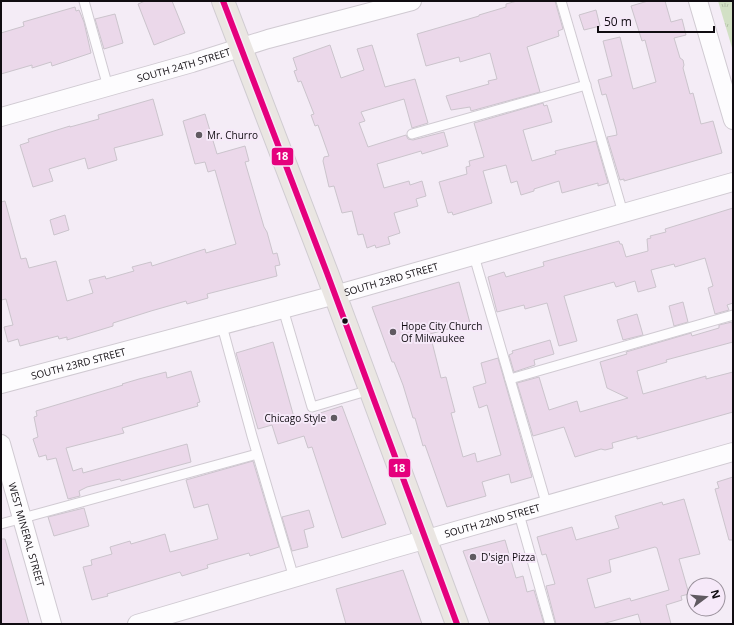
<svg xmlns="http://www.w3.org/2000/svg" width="734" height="625" viewBox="0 0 734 625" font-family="'Open Sans',sans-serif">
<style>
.park{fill:url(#park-tufts)}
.building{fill:#ebd8ea;stroke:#cbc4cc;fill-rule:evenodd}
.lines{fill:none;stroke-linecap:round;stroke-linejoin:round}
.service-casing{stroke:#d0cad2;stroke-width:11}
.minor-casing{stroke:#d0cad2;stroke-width:20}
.primary-casing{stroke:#d0ccd1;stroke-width:24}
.service{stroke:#fdfcfe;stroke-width:9}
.minor{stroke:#fdfcfe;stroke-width:18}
.primary{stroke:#eae6e2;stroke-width:22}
.bus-1-casing{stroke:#f6e9f9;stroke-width:9}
.bus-1{stroke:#e5007d;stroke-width:6}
.poi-dot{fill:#605a61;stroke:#f6e9f9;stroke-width:1.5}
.bus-dot{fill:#100c11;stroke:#f6e9f9;stroke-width:1.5}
.labels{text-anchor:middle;stroke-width:4;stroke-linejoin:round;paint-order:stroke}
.street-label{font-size:10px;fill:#100c11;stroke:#f6e9f9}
.poi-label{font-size:10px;fill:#100c11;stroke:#f6e9f9;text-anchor:start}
.line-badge{stroke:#f6e9f9;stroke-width:1.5}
.badge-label{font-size:11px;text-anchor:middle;font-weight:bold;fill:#fff}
</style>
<defs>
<pattern id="park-tufts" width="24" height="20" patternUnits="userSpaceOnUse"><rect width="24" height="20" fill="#d2e0c5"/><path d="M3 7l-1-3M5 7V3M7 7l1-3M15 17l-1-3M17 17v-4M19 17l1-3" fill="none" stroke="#b3bfa8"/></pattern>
</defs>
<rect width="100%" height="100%" fill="#f4ecf6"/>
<path class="park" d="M718,1H733V51Z"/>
<g class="building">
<path d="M145,1H172L185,33L154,45L138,4Z"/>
<path d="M517,1H555L563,29L558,31L559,36L527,47L540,92L471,111L470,107L451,110L446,96L489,84L488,81L497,79L490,53L460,62L459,57L426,66L417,34L479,16V15L506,7V4Z"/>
<path d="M648,1H665L671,22L682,19L686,35L674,38L680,58L683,60L684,65L683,68L690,94L693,93L701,124L713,121L722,153L624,181V179L620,180L607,137L617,135L616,129L606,94L602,95L598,80L612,76L603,41L620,37L633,89L656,82L645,40L642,41L631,6Z"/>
<path d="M75,7L76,11L79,10L84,22L91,53L52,66L51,62L32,68V65L1,74V33L21,27L24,26L23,22Z"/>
<path d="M596,10L600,26L584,30L579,15Z"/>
<path d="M115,14L123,43L104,49L95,19Z"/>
<path d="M330,45L341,78L364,70L357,49L372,45L385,87L415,79L428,123L412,128L404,99L361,112L365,121L359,123L368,147L406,135L408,139L413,140L444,132L448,146L422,154L421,151L377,164L384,188L409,181L410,185L422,181L426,196L416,199L418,206L394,213L400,233L388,237L390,244L376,248L375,245L367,248L363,234L358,235L352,211L342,213L334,186L329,187L323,161L324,157L329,156L318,125L315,126L311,115L314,114L301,81L298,82L294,71L297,70L293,58Z"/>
<path d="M153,99L163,135L114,148L117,160L88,169L85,158L49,169L53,181L33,187L20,145L29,142L28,139L70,126V127L99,119L98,115Z"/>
<path d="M543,103L544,106L547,105L552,122L523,130L532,161L556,154L555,151L596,141L608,183L598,186V183L562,193L559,181L534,189V191L521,195L517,181L511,183L506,165L483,171L492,203L453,215L452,212L448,213L439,182L467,174L466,167L470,166L469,161L484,157L474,123Z"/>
<path d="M205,114L217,154L245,146L249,161L245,162L264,227L267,232L273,254L277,253L280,265L275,266L277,276L207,294L208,298L187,304L186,301L151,311L113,323V326L67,340V337L59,339L58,336L20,346L18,339L8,342L4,327L13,325L6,299L1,300V202L5,201L21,259L26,258L29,268L56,261L67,301L93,293L89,280L105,276L106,279L134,271L132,267L151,262L152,266L205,249L206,253L236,244L215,170L208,172L205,162L195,164L183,121Z"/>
<path d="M733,208V303L727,305L729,310L715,314L708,288L713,286L705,258L675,267L674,264L651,270L656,287L638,292L635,281L616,287L614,282L564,296L577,341L559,346L547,303L525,309L524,305L497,312L488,277L504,272L506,277L544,266L543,262L619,241L620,244H622L626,257L648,251L647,239L651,238L650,236L666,232L665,229Z"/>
<path d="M65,215L69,230L54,235L50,220Z"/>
<path d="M459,282L470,323L430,334L441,378L446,377L450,393L455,412L451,413L463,457L475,453L477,462L501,455L487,405L479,408L473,387L486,383L481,363L498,358L532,477L511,483L509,474L482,482L486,496L447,507L425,445L423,446L415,418H413L403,385L394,362H392L372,307Z"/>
<path d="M683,302L688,322L674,326L669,306Z"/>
<path d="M637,314L643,335L623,340L617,320Z"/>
<path d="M732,322L733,342L666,360L667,362L637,371L643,394L706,376V379L733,372V412L637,439V436L612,443L613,448L605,450L601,449L575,457L564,427L533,436L517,383L539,377L549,410L577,401L580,412L628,398L607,388L600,362L627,354L626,352L691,333L692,336L719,328V325Z"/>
<path d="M550,340L554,354L534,360L535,365L514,372L509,355L513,353L512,351Z"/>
<path d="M273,342L295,421L342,406L386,524L342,538L312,447L308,448L304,436L278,444L272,425L258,429L236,353Z"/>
<path d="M191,371L200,402L197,403L198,406L122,428L124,433L66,448L73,471L82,468L83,473L187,444L191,462L121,481L120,479L115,480L87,487L79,491L80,496L68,499L56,458L47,460L46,455L39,457L33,439L38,437L34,417L37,416L36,411L123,385L122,384L139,379L166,372L167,378Z"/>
<path d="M253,461L279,547L250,556L249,553L207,565L208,568L182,576L180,572L107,594L108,596L92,600L83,567L92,565L91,560L112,554L110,547L130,541L131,544L165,534L170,552L218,539L208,504L194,508L186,480Z"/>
<path d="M733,477V540H729L715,489L719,488L717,482Z"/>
<path d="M684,499L700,554L679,559L689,594L681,596L682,600L666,605L671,624H641L638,614L602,624H556L546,586L555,584L546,554L542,555L537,537L572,527L576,540L619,528L615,516L662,502L663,505ZM655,547L657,548L669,590L631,601L630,598L595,608L587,579L611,572L609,560Z"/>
<path d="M84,508L89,526L54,536L48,517Z"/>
<path d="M309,510L314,527L304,530L308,547L292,551L282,517Z"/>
<path d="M1,539H5L29,624H1Z"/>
<path d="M505,540L516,578L523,576L527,592L534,590L544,624H490L463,551Z"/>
<path d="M403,570L422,624H346L336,589Z"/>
</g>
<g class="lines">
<defs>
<g id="service">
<path d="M84,1L108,87"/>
<path d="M561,1L623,213"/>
<path d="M412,134L586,85"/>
<path d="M474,256L547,506"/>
<path d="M283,309L312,407L370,390"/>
<path d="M222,326L252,436L294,578"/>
<path d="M510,379L733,315"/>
<path d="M519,514L550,624"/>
<path d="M1,524L257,454"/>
</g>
<g id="minor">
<path d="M698,1L733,120"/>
<path id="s1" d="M1,117L192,63L268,39L412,1"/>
<path id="s2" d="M1,384L335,295L733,182"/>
<path id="s3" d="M1,444L52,624"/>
<path id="s4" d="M137,624L392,549L733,452"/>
</g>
<path id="primary" d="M223,1L327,273L457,624"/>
</defs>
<use href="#service" class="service-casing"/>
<use href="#minor" class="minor-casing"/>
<use href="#primary" class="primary-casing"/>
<use href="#service" class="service"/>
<use href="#minor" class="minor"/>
<use href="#primary" class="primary"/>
<defs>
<path id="bus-1" d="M223,1L327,273L457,624"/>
</defs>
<use href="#bus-1" class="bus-1-casing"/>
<use href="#bus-1" class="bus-1"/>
</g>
<g class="poi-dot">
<circle cx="199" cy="135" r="4"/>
<circle cx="393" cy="332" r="4"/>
<circle cx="334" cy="418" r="4"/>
<circle cx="473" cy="557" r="4"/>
</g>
<circle class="bus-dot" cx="345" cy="321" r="3.5"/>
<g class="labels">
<g class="street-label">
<text dy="4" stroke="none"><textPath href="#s1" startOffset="190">SOUTH 24TH STREET</textPath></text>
<text dy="4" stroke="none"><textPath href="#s2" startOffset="404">SOUTH 23RD STREET</textPath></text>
<text dy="4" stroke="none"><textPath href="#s2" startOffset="80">SOUTH 23RD STREET</textPath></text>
<text dy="4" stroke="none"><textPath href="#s4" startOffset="370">SOUTH 22ND STREET</textPath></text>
<text dy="4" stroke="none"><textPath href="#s3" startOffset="94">WEST MINERAL STREET</textPath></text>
</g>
<g class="poi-label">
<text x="207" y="139">Mr. Churro</text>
<text x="401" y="330">Hope City Church<tspan x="401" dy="12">Of Milwaukee</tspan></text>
<text x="326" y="422" text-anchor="end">Chicago Style</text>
<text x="481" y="561">D'sign Pizza</text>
</g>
</g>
<g class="line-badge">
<rect x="271" y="147" width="23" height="19" rx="4" fill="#e5007d"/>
<rect x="388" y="458" width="23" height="20" rx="4" fill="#e5007d"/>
</g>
<g class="badge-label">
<text x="282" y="160">18</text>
<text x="399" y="472">18</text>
</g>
<rect width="734" height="625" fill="none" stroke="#100c11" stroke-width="4"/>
<g transform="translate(706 597) rotate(74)"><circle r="19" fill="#f6e9f9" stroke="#9a919c"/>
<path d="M0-3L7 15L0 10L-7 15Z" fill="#605a61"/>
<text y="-6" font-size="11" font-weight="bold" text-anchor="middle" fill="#100c11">N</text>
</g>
<path d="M598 26v6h116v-6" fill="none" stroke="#100c11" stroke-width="2"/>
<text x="604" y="26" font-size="12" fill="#100c11" stroke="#f6e9f9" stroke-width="3" paint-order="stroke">50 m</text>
</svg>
